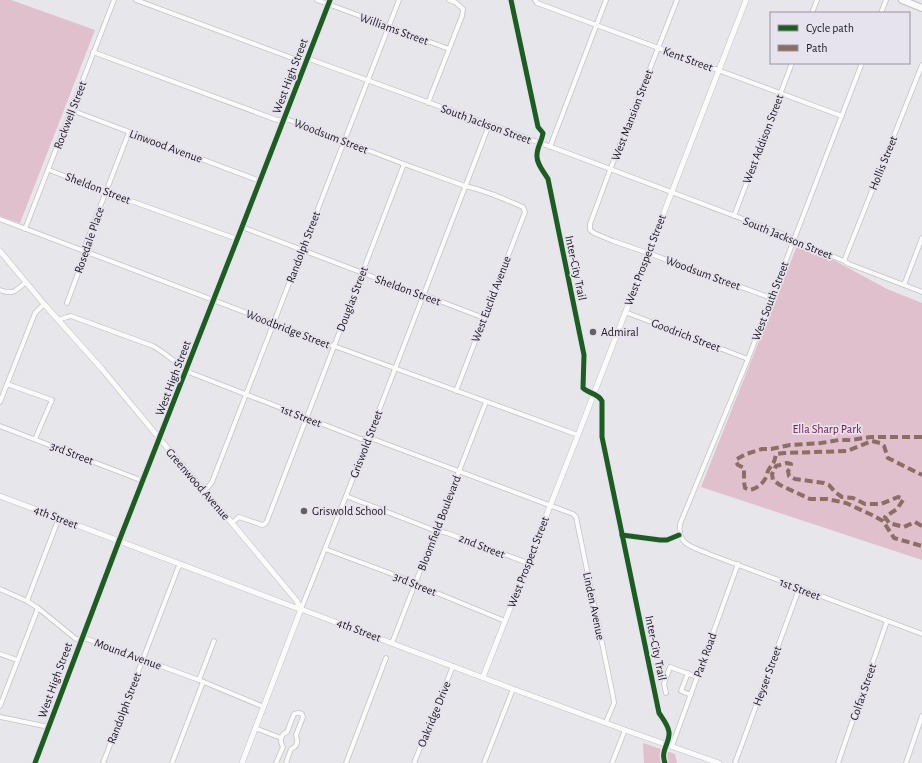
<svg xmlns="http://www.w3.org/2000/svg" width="922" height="763" viewBox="0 0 922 763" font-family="'Alegreya Sans',sans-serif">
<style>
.green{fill:#dfc0cc}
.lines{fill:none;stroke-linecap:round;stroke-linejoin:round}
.minor-casing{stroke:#c2c1c6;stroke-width:5.5}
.tertiary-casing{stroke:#c2c1c6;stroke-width:6}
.secondary-casing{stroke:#c2c1c6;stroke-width:8}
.minor{stroke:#fbfbfc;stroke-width:4}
.tertiary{stroke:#fbfbfc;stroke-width:5}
.secondary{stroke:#fbfbfc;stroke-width:6}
.quiet{stroke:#8d6e63;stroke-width:4;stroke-dasharray:8 4;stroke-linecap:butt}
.cycleway-casing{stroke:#e6e3ee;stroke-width:8}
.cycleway{stroke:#1b5e20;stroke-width:5}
.poi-dot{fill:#626166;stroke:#e6e3ee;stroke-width:1.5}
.labels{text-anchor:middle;stroke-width:3.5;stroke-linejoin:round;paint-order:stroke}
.street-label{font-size:12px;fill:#1b1a1e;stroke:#e6e3ee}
.poi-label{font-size:12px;fill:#1b1a1e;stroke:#e6e3ee;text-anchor:start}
.park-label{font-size:12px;fill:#791646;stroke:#e6e3ee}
</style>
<rect width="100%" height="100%" fill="#e7e6eb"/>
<g class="green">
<path d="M0,0H11L95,30L20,223L0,216Z"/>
<path d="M799,241L887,289L922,303V560L701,487Z"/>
<path d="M643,743L675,754L677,763H644Z"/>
</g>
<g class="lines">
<defs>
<g id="minor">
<path d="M136,0L300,61L312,60L565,152L788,236L798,242L844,261L849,264L922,292"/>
<path d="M317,0L449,49"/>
<path d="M535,0L537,3L842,116"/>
<path d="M677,0L610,170L590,224V230L594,233L613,241L648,253L771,298"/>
<path d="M812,13L817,0"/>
<path d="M881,13L886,0"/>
<path d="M93,52L277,120H289L404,164L465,186C485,190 504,199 523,207L525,212L456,391"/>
<path d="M862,63L748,359L680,524C677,545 693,547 709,554L922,634"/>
<path d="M428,103L462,16L463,9L455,2L449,0"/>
<path d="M71,110L260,181"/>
<path d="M550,147L606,0"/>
<path d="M49,170L106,192L237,239"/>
<path d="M734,216L792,63"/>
<path d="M0,219L334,346L578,435"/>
<path d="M242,227L418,294L424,295L484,318"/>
<path d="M25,229L114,0"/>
<path d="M844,261L922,65"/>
<path d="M904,285L922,238"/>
<path d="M0,290C13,295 16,291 26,282"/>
<path d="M67,303L84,257L85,246L129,132"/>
<path d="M625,312L748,359"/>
<path d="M58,320L67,317L71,316L153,346C167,354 178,365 191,373L361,439H373L573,514L576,517L613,696L614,703L606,722"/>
<path d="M7,384L52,400L35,439"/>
<path d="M0,402L35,313L44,304"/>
<path d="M0,426L143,481"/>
<path d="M203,490L208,487L212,482L399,0"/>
<path d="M346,496L436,531L447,533L528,563"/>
<path d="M232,523L239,517L242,518L262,525L265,524L267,521L404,164"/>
<path d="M325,549L411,581L420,586L505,621"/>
<path d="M0,589L27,601L38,608L76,639H87L199,680L264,707"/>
<path d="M27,601L57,523L60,518"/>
<path d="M301,609L346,496L489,125"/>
<path d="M392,643L486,402"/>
<path d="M0,654L17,660"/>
<path d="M688,673L681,691L691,695"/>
<path d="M199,680L214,641"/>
<path d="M666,693L664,684L670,667L697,677"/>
<path d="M0,706L38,608"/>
<path d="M0,717L49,727"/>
<path d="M255,728L281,738"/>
<path d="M672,746L738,564"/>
<path d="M103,763L178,568L181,564"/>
<path d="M172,763L203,682"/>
<path d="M276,763L283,747C279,741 281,734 287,732L294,714C297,713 299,712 302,714L303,717L296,735C298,742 298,746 291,749L286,763"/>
<path d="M346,763L386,658"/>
<path d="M414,763L453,666"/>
<path d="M484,763L513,689"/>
<path d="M612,763L625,730"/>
<path d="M735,763L799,589"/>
<path d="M838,763L887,621"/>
<path d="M906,763L922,716"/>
</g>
<g id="tertiary">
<path d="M0,251L44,304L102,369L164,444L232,523L296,600L301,609L242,763"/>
<path d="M0,496L291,606L306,611L513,689L625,730L719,763"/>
<path d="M483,677L578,435L746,0"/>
<path d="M35,763L119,541L242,227L330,0"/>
</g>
<path id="secondary" d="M902,0L922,8"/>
</defs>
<use href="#minor" class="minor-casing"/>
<use href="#tertiary" class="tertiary-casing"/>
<use href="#secondary" class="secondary-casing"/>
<use href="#minor" class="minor"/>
<use href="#tertiary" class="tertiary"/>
<use href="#secondary" class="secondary"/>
<g class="quiet">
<path d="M922,437H871L851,440H839L821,443L790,445L771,449H762L746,454L737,459L736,462L738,465L744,468V482L745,488L750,490C758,488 764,483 767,475C768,471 767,472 769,469C774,462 774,464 776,454L784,453L847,451L872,441L880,443L884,446L888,458L922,475"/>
<path d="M922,526L915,522L904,527L889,523L885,517L897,509L903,500L902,498L898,497L881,504H865L853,498L842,497L835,492L829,485L824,483L795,479L789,476L788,471L791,468V464L787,463L776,466L772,474L773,480L780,485L810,499H827L846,503L872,515L883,521L894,538L922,546"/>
</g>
<defs>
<g id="cycleway">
<path d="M511,0L538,127L543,133C542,141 537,147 537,155C536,163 544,172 548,179L584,355L583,388C589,394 598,393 602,401V437L659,713C663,719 668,725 669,732C670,744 660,750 665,763"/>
<path d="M622,535L660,540H667L679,535"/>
<path d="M35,763L119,541L242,227L330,0"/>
</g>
</defs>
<use href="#cycleway" class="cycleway-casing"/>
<use href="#cycleway" class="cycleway"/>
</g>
<g class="poi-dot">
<circle cx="593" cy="332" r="4"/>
<circle cx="304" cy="511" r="4"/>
</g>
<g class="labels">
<g class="street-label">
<text transform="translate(394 29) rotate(20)" y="4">Williams Street</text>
<text transform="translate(688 59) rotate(20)" y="4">Kent Street</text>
<text transform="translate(290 76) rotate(-69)" y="4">West High Street</text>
<text transform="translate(70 115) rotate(-69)" y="4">Rockwell Street</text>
<text transform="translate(632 115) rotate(-69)" y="4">West Mansion Street</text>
<text transform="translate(486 124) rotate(20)" y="4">South Jackson Street</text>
<text transform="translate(331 136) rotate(21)" y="4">Woodsum Street</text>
<text transform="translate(763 139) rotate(-69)" y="4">West Addison Street</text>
<text transform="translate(166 146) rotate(20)" y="4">Linwood Avenue</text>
<text transform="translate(883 163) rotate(-68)" y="4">Hollis Street</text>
<text transform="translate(98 188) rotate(21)" y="4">Sheldon Street</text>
<text transform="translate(788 238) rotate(22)" y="4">South Jackson Street</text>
<text transform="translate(89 240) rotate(-71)" y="4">Rosedale Place</text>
<text transform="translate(303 247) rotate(-69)" y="4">Randolph Street</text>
<text transform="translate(645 260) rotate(-69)" y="4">West Prospect Street</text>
<text transform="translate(576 268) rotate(78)" y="4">Inter-City Trail</text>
<text transform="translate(703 273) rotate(20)" y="4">Woodsum Street</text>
<text transform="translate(408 290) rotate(20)" y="4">Sheldon Street</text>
<text transform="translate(352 299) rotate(-69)" y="4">Douglas Street</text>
<text transform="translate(491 299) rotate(-69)" y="4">West Euclid Avenue</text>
<text transform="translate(770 301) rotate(-69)" y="4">West South Street</text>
<text transform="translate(288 329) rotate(21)" y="4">Woodbridge Street</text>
<text transform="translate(686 335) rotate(21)" y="4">Goodrich Street</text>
<text transform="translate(173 378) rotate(-69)" y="4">West High Street</text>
<text transform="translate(301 416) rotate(21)" y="4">1st Street</text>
<text transform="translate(366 444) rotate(-69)" y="4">Griswold Street</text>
<text transform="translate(72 453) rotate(21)" y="4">3rd Street</text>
<text transform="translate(198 484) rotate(49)" y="4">Greenwood Avenue</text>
<text transform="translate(56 517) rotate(21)" y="4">4th Street</text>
<text transform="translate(439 523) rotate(-69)" y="4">Bloomfield Boulevard</text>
<text transform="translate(482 546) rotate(21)" y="4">2nd Street</text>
<text transform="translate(528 562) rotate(-69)" y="4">West Prospect Street</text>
<text transform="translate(415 584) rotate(22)" y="4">3rd Street</text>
<text transform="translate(800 589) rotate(21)" y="4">1st Street</text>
<text transform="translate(594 606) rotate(78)" y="4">Linden Avenue</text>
<text transform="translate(359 630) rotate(21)" y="4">4th Street</text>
<text transform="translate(656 648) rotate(78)" y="4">Inter-City Trail</text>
<text transform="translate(128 654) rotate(20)" y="4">Mound Avenue</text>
<text transform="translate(705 655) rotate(-70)" y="4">Park Road</text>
<text transform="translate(767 676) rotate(-70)" y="4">Heyser Street</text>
<text transform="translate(55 680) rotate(-70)" y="4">West High Street</text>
<text transform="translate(863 692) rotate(-71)" y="4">Colfax Street</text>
<text transform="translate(124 708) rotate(-69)" y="4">Randolph Street</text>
<text transform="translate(434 714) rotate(-68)" y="4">Oakridge Drive</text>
</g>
<g class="poi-label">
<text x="601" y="336">Admiral</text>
<text x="312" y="515">Griswold School</text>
</g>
<g class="park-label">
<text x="827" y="433">Ella Sharp Park</text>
</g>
</g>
<rect x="770" y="12" width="140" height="52" fill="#e6e3ee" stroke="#95939b"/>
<rect x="778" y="25" width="20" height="6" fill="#1b5e20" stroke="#95939b"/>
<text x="806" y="32" font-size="12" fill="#1b1a1e">Cycle path</text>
<rect x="778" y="45" width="20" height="6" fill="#8d6e63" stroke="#95939b"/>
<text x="806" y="52" font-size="12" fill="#1b1a1e">Path</text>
</svg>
